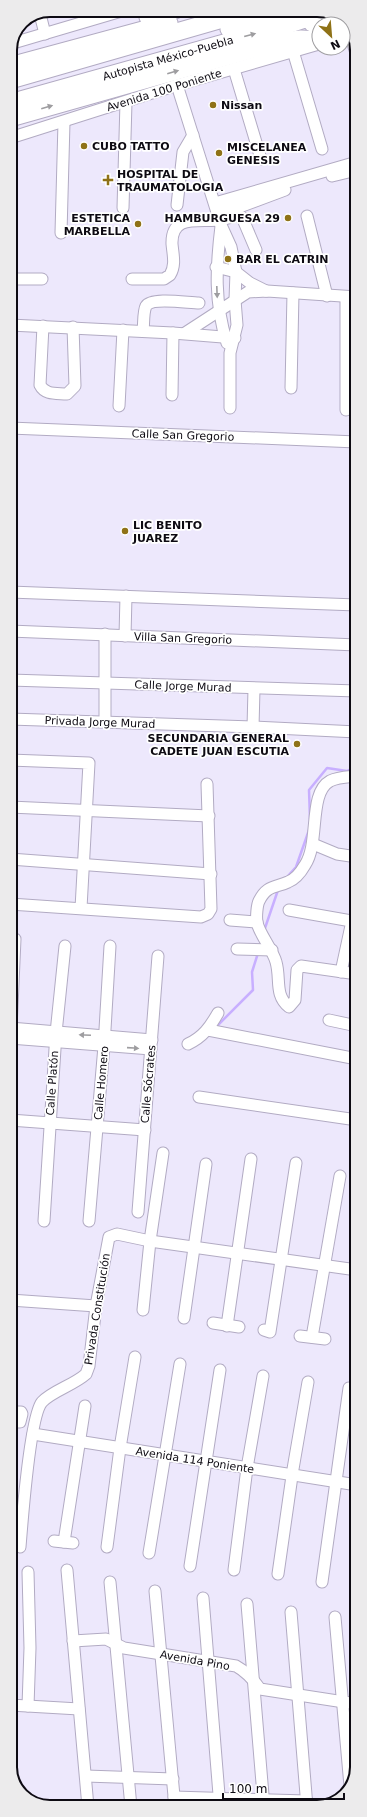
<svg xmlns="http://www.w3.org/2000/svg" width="367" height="1817" viewBox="0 0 367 1817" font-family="'DejaVu Sans',sans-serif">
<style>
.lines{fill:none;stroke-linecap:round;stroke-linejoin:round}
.stream{stroke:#c8afff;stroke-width:2.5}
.minor-casing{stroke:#b2abc3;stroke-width:13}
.highway-casing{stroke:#b2abc3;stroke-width:19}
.minor{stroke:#fff;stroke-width:11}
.highway{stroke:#fff;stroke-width:17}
.oneway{fill:#9e9da0}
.poi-dot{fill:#8f7217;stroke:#fff;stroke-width:1.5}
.labels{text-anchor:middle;stroke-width:3.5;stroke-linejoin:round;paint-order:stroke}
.street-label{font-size:11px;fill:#0d0a12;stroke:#fff}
.poi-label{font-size:11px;font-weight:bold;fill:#0d0a12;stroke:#fff;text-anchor:start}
.rim{fill:none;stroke:#0d0a12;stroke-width:2}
</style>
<rect width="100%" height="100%" fill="#ede8fc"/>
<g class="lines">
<g class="stream">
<path d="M310,819L309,790L327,768L347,771L357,766"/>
<path d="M287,877L296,867L309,830"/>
<path d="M264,931L278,890"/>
<path d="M216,1027L253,990L252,972L258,953"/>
</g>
<defs>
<g id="minor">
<path d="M40,14L45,34"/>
<path d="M350,35L357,56"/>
<path d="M13,43L125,10"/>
<path d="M293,51L322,149"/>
<path d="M234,69L261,159"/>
<path d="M177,85L221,225L231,247L236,272L235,300L237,325L230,353V408"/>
<path d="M10,138L177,85L319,44"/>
<path d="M332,176L357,170"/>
<path d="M215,203L357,162"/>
<path d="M177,205L183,152L193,135"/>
<path d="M123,208L126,102"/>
<path d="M217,211L242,206L285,190"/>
<path d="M307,216L327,296"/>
<path d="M221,226C216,267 214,302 227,343"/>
<path d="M61,233L64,122"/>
<path d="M216,267L236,272L250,283L266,291"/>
<path d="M10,279H42"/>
<path d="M132,279H164L170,275C176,265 173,255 172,244C171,214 198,222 219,220C226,219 233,216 240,216L242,217L256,250"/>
<path d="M10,325L173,333L235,338"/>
<path d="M43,326L40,385C45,395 56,393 67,394L75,386L73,327"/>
<path d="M143,331C144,324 143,312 146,306C152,297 188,303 199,303"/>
<path d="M185,333L248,292L267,291L357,297"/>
<path d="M291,388L293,293"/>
<path d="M172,395L173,333"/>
<path d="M119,406L123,330"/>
<path d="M346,410V297"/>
<path d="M10,428L357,442"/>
<path d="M10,592L357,605"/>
<path d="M10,631L357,645"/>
<path d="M125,636L126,596"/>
<path d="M10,680L357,691"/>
<path d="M10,719L253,727L357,732"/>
<path d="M105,722V634"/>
<path d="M253,727L254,689"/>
<path d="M10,760L89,763L81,908"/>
<path d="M357,776C348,777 338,777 330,781C308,793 320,843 305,865C301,872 296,879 288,882C275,888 267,885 259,901C257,905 256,917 257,922C258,932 273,950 276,962C281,979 274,995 289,1007L295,1000L297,970L301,966L357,974"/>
<path d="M10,807L209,816"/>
<path d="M313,844L337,854L357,857"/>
<path d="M10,859L211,874"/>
<path d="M10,904L201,917L208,914L211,909L207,784"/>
<path d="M289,910L357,922"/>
<path d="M230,920L257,922"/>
<path d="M237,949L272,950"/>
<path d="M341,972L352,921"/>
<path d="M329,1020L357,1026"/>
<path d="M10,1028L152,1040"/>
<path d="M11,1029L15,939"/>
<path d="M208,1030L357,1059"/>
<path d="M10,1038L151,1049"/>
<path d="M188,1044C203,1037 210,1027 218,1013"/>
<path d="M199,1097L357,1120"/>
<path d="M10,1120L145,1130"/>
<path d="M138,1212L158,956"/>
<path d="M44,1221L56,1033L65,946"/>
<path d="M89,1221L104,1046L110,946"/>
<path d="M10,1300L96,1306"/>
<path d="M143,1310L150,1241L163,1153"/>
<path d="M184,1318L206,1164"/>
<path d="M213,1323L239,1327"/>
<path d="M227,1326L251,1159"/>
<path d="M264,1330L270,1332L296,1163"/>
<path d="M300,1336L325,1339"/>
<path d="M312,1337L340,1176"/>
<path d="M10,1412H21L22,1414L20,1422H10"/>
<path d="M33,1434L357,1485"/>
<path d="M54,1541L73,1543"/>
<path d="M64,1542L85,1406"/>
<path d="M20,1547C22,1522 30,1416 42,1402C52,1391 74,1385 86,1374L89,1366L96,1306L109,1237L117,1234L150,1241L357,1270"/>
<path d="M107,1547L120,1448L135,1357"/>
<path d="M149,1553L180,1364"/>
<path d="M190,1566L220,1370"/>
<path d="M67,1570L88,1807"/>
<path d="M234,1570L247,1468L263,1376"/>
<path d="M278,1574L293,1469L308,1382"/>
<path d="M110,1582L131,1807"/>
<path d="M322,1582L349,1388"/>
<path d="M155,1591L175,1807"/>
<path d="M203,1598L220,1807"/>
<path d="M247,1604L264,1807"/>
<path d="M291,1612L307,1807"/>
<path d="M335,1617L350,1786"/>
<path d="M73,1641L106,1639L124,1648L236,1666C247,1672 253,1679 260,1689L357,1704"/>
<path d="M10,1705L79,1709"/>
<path d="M28,1706L30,1648L28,1572"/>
<path d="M86,1776L173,1779"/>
<path d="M174,1797L307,1801"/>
</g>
<g id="highway">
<path d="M148,17L175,10"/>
<path d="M312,23L340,19"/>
<path d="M229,29L292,10"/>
<path d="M10,66L169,23"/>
<path d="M10,80L243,13"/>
<path d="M10,103L278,28L326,12"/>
<path d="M10,118L282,41L301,39L319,40"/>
</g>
</defs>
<use href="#minor" class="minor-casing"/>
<use href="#highway" class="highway-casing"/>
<use href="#minor" class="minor"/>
<use href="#highway" class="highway"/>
</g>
<defs><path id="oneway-solid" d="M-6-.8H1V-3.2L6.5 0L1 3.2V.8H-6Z"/></defs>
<g class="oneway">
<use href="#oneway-solid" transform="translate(250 35) rotate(-15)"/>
<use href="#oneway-solid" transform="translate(173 72) rotate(-16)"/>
<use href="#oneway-solid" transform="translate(47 107) rotate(-16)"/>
<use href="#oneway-solid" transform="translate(217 292) rotate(88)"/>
<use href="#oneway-solid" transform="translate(85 1035) rotate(-177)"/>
<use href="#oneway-solid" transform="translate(133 1048) rotate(4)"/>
</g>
<g class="poi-dot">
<circle cx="213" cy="105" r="4"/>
<circle cx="84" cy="146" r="4"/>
<circle cx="219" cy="153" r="4"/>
<path d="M106 174h4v4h4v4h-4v4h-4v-4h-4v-4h4z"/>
<circle cx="288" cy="218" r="4"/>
<circle cx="138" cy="224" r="4"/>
<circle cx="228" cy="259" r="4"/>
<circle cx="125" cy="531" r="4"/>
<circle cx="297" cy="744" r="4"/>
</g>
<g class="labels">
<g class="street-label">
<text transform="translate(168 58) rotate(-16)" y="4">Autopista México-Puebla</text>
<text transform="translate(164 90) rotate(-17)" y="4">Avenida 100 Poniente</text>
<text transform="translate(183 435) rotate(2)" y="4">Calle San Gregorio</text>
<text transform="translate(183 638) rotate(2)" y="4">Villa San Gregorio</text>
<text transform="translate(183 686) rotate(2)" y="4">Calle Jorge Murad</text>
<text transform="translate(100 722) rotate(2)" y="4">Privada Jorge Murad</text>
<text transform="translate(52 1083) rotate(-86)" y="4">Calle Platón</text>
<text transform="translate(101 1083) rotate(-85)" y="4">Calle Homero</text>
<text transform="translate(148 1084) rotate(-85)" y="4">Calle Sócrates</text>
<text transform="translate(97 1309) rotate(-81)" y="4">Privada Constitución</text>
<text transform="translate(195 1460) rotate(9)" y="4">Avenida 114 Poniente</text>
<text transform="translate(195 1660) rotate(10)" y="4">Avenida Pino</text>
</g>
<g class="poi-label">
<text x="221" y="109">Nissan</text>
<text x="92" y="150">CUBO TATTO</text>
<text x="227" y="151">MISCELANEA<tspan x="227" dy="13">GENESIS</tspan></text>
<text x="117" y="178">HOSPITAL DE<tspan x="117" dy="13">TRAUMATOLOGIA</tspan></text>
<text x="130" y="222" text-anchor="end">ESTETICA<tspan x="130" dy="13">MARBELLA</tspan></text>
<text x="280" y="222" text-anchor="end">HAMBURGUESA 29</text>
<text x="236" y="263">BAR EL CATRIN</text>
<text x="133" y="529">LIC BENITO<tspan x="133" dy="13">JUAREZ</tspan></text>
<text x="289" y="742" text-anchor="end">SECUNDARIA GENERAL<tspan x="289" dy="13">CADETE JUAN ESCUTIA</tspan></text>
</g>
</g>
<path d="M0 0H367V1817H0ZM50 17H317A33 33 0 0 1 350 50V1767A33 33 0 0 1 317 1800H50A33 33 0 0 1 17 1767V50A33 33 0 0 1 50 17Z" fill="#ecebec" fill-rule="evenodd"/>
<path class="rim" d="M50 17H317A33 33 0 0 1 350 50V1767A33 33 0 0 1 317 1800H50A33 33 0 0 1 17 1767V50A33 33 0 0 1 50 17Z"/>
<g transform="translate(331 36) rotate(154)"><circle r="19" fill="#ffffff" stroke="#9e9da0"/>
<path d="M0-3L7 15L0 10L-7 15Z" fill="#8f7217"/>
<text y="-6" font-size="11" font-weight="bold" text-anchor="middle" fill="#0d0a12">N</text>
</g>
<path d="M223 1793v6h121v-6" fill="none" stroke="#0d0a12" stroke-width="2"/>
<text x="229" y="1793" font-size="12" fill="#0d0a12" stroke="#ffffff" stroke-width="3" paint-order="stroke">100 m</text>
</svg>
